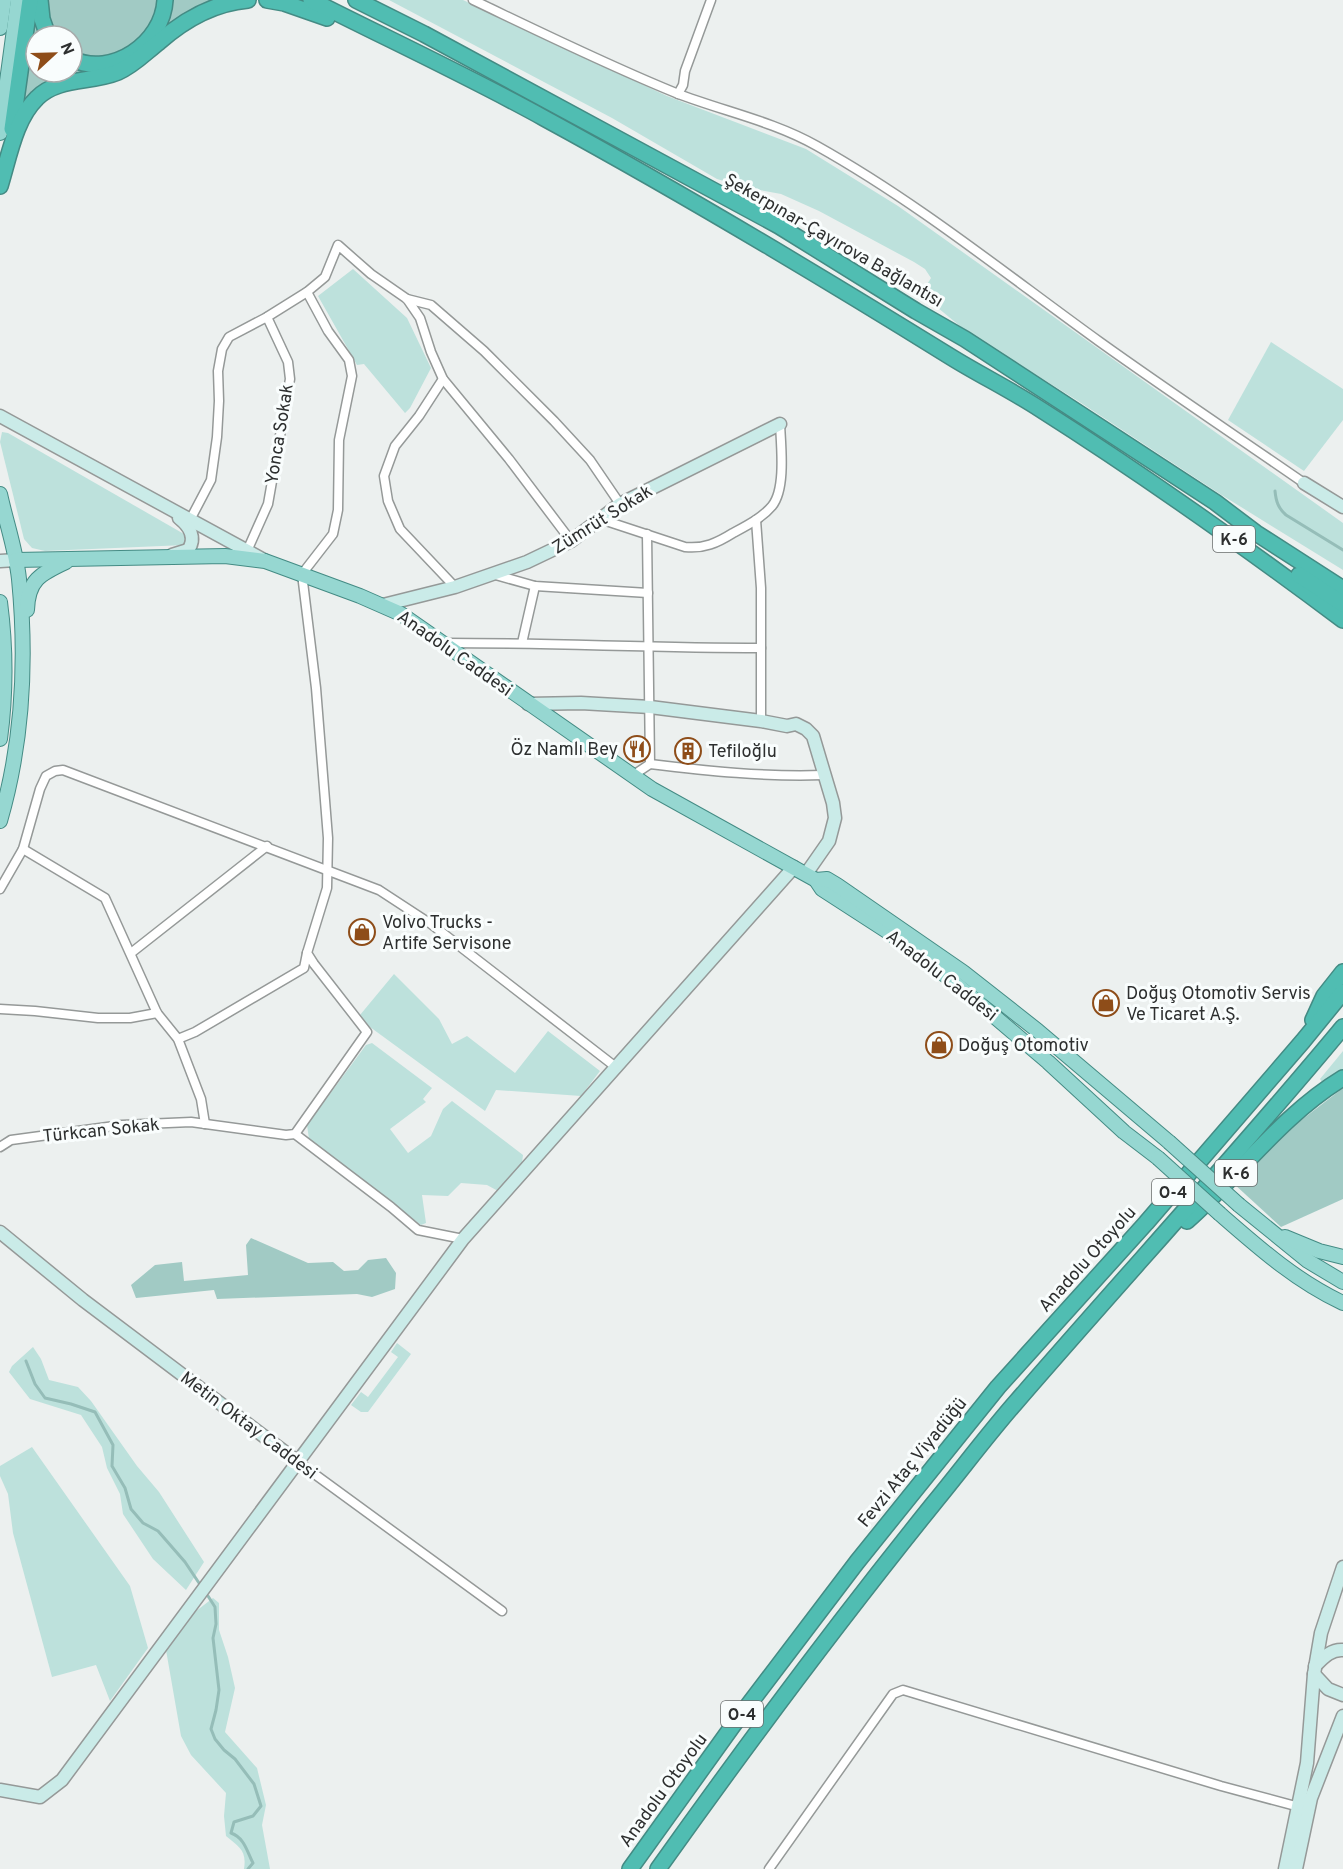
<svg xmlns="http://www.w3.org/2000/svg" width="1343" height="1869" viewBox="0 0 1343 1869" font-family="Overpass,sans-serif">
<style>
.green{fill:#bde1dc}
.forest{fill:#a1cac4}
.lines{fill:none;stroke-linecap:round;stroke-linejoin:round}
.stream{stroke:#95bdb8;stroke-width:3}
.street-casing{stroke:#959998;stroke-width:11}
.secondary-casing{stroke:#959998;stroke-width:15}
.primary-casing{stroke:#448b84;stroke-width:16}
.highway-casing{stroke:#448b84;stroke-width:18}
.street{stroke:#fff;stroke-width:8}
.secondary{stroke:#caebe8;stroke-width:12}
.primary{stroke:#96d7d1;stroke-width:14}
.highway{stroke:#50bdb2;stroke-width:15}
.primary-bridge-casing{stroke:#448b84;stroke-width:16;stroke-linecap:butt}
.primary-bridge{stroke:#96d7d1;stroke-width:14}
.labels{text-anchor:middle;stroke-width:6;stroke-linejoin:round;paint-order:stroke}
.shield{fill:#f9fdfd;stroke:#6a6d6d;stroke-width:1.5}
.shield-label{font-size:16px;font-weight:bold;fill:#2d2f2f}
.street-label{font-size:18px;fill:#2d2f2f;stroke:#f9fdfd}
.poi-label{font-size:18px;fill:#2d2f2f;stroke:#f9fdfd;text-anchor:start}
</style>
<rect width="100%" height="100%" fill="#ecf0ef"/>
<g class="green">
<path d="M389,0H463L667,96L806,149L898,206L1343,523V570L1220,494L1078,401L966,331L921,294L931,278L925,269L914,262L819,211L781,194L743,187L717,179L612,118Z"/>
<path d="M353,269L407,318L431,368L410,408L405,413L364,364L357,365L318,296Z"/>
<path d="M1271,342L1343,389V420L1304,471L1228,420Z"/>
<path d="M2,432L8,433L184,534L186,540L185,545L45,551L32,548L24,539L0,442Z"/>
<path d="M394,974L439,1019L452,1044L467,1036L515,1073L548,1031L600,1071L581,1096L496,1090L485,1111L370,1027L360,1015Z"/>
<path d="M372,1043L432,1088L423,1099L426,1102L390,1129L408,1153L431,1136L443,1109L452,1101L523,1155L522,1163L498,1191L487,1185L461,1183L448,1196L422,1195L426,1223L421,1225L309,1139L307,1125L366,1045Z"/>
<path d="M1343,1051V1070L1322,1082L1320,1079Z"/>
<path d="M397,1343L411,1354L368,1412H361L351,1405L361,1392L368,1397L398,1357L391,1352Z"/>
<path d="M33,1347L41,1359L49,1380L78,1387L91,1401L137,1466L159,1492L204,1562L186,1590L153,1559L123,1514L120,1494L107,1468L102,1447L81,1415L30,1399L9,1372L12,1366Z"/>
<path d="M32,1447L130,1586L148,1648L110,1701L96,1665L52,1677L13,1533L8,1494L0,1476V1466Z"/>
<path d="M213,1598L219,1603V1630L228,1657L235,1688L225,1732L257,1768L266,1805L262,1825L270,1869H244C247,1850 239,1847 226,1836L224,1816L226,1793L191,1755L181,1736L166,1650L191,1615Z"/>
</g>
<g class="forest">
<path d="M44,0H159C157,8 155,16 152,23C143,43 117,58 95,58C88,58 79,54 72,52V36H55L45,17Z"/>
<path d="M170,0H211L192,9L193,11L163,33Z"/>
<path d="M35,15L41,36H36V72H72V65L85,68V72L21,107Z"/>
<path d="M1343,1088V1199L1281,1227L1233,1183L1269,1145Z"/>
<path d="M251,1238L308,1263L333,1262L344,1271L358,1270L368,1260L386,1258L396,1273L395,1289L372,1297L357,1294L217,1299L214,1290L136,1298L131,1285L155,1265L182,1262L184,1281L248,1275L246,1245Z"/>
</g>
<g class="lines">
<g class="stream">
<path d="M1275,491C1276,501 1278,508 1286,515L1343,550"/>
<path d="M26,1361L35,1384L45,1398L71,1404L95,1412L113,1445L112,1466L125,1488L131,1509L143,1523L158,1531L185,1562L199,1583"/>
<path d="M208,1596L215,1607L216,1624L213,1638L219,1690L216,1710L211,1729L215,1739L224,1750L235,1759L254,1784L261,1806L253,1816L234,1822L231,1833C245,1838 247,1852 253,1863L248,1869"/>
</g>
<defs>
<g id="street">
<path d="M473,0C540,32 607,65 676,93C722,111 773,121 817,146C917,202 1007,275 1100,342C1167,390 1236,436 1304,483"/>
<path d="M678,94L683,85L685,71L711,0"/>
<path d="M407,299L431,305L484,351L554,421L590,460L620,504"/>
<path d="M443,379L419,416L395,446L384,476L388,501L400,529L455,587"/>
<path d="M600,519L685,547C704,549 717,543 733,533C746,526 762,518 772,506C786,489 781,446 780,424"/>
<path d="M190,520L211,480L217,437L219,401L218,371L222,349L229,337L267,317L307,292L325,277L338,245L371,274L407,299L420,318L431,352L443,379L509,459L571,541"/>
<path d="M756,520L761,588V721"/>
<path d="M247,551L268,504L290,379L288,362L267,317"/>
<path d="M492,574L535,586L648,593"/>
<path d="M446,643C551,643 656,648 761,648"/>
<path d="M522,643L535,586"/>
<path d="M650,764C708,771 765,777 823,775"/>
<path d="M632,776L650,764L647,534"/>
<path d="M23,849L105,898L157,1013L178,1039L201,1099L205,1124"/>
<path d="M0,889L23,849L40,789L46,776L55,771L63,770L379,890L431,924L617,1068"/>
<path d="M131,953L267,846"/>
<path d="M0,1009L35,1011L98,1018H130L157,1013"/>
<path d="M178,1039L195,1032L304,968L307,953"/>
<path d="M295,1134L391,1207L418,1230L463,1239"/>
<path d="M0,1147L11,1140L122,1125L191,1122L286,1135L295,1134L367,1032L314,964L307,953L327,888L328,838L316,688L302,574L333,534L338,510L339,440L352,376L349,360L328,331L307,292"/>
<path d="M298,1462L502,1611"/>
<path d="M769,1869L893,1694L903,1690L1221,1786L1303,1808"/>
</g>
<g id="secondary">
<path d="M0,416L264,560"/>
<path d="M1304,483L1343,507"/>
<path d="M172,555L188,550C197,538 189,526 179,518"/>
<path d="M0,561L16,560"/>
<path d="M383,605L455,587L527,562L571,541L620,504L780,424"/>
<path d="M528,704L581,703L650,707L761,721L787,726L796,724L806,729L813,736L833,803L835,818L829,841L806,874"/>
<path d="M0,1232L83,1300L298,1462"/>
<path d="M1315,1666C1323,1658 1331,1649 1343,1650"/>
<path d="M1314,1674L1328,1689L1343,1695"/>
<path d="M0,1790L40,1797L62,1780L463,1239L794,867"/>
<path d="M1285,1869L1307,1763L1314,1674L1321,1633L1343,1567"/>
<path d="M1296,1869L1311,1798L1343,1716"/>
</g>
<g id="primary">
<path d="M0,28L4,0"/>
<path d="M0,133L18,0"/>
<path d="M0,494C6,522 16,550 19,579C27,661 23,742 0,821"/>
<path d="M16,560L225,556L265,561L360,596L401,614L652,789L816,880L822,889L890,933L954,982L1048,1062L1124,1132L1158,1158"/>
<path d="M0,602C6,648 6,694 0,739"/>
<path d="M27,610C28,580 40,574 66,562"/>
<path d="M816,880L827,879L837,885L963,972L1038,1031L1169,1142"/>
<path d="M1239,1205L1308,1261L1343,1282"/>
<path d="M1220,1214C1259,1248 1296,1281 1343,1303"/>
<path d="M1285,1237L1319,1251L1343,1257"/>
</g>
<g id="highway">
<path d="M40,0L42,19L48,36"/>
<path d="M267,0L284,3L327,18"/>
<path d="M311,0C388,39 468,76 544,118C682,193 817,274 951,357C980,375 1011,390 1040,409C1144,475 1244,546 1343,620"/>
<path d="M356,0L424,34L779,226L916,311L965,339L1215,502L1256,533L1343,589"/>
<path d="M72,59C112,78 163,43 165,0"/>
<path d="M12,129L30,0"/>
<path d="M0,186C9,157 15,119 37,98C58,77 92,83 118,72C134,65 146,52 159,42C185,19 213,3 248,0"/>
<path d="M1299,575L1343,604"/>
<path d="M1313,1020L1324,996L1343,972"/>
<path d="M1187,1221C1239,1175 1282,1115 1343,1078"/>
<path d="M630,1869L734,1724L857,1562L998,1387L1146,1223L1303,1041L1343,992"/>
<path d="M658,1869C747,1744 838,1622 934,1503C962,1469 988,1434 1017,1401C1125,1276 1237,1155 1343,1027"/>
</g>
</defs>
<use href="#street" class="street-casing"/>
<use href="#secondary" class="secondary-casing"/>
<use href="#primary" class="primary-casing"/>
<use href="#highway" class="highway-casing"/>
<use href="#street" class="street"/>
<use href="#secondary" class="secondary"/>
<use href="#primary" class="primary"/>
<use href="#highway" class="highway"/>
<defs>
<g id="primary-bridge">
<path d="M1169,1142L1239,1205"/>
<path d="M1158,1158L1220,1214"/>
</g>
</defs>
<use href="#primary-bridge" class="primary-bridge-casing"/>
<use href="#primary-bridge" class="primary-bridge"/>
</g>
<defs>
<symbol id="restaurant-ring" viewBox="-11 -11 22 22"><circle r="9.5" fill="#f9fdfd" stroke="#8e4d19" stroke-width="1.5"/><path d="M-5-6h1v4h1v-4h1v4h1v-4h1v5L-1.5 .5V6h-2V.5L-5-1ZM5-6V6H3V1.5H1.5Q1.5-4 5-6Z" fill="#8e4d19"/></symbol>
<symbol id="building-ring" viewBox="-11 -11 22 22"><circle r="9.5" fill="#f9fdfd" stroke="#8e4d19" stroke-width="1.5"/><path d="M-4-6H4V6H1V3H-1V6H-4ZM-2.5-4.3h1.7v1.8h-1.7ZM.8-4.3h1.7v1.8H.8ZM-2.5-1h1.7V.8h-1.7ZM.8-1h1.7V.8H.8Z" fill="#8e4d19"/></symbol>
<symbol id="shop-ring" viewBox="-11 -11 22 22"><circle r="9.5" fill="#f9fdfd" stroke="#8e4d19" stroke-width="1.5"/><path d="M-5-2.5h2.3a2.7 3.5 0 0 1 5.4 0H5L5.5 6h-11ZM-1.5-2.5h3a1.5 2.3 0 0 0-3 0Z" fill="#8e4d19"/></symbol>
</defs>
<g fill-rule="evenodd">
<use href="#restaurant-ring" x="622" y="734" width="30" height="30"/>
<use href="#building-ring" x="673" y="736" width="30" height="30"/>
<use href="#shop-ring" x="347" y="917" width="30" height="30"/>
<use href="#shop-ring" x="1091" y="988" width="30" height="30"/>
<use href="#shop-ring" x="924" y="1030" width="30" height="30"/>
</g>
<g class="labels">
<g class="shield">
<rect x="1213" y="526" width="42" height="26" rx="4.5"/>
<rect x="1215" y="1160" width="42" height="26" rx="4.5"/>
<rect x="1152" y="1179" width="42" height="26" rx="4.5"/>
<rect x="721" y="1701" width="42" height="26" rx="4.5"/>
</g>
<g class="shield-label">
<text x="1234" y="545">K-6</text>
<text x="1236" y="1179">K-6</text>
<text x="1173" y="1198">O-4</text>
<text x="742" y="1720">O-4</text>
</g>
<g class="street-label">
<text transform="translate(834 240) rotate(30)" y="6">Şekerpınar-Çayırova Bağlantısı</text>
<text transform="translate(279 434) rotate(-81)" y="6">Yonca Sokak</text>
<text transform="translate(602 519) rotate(-32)" y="6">Zümrüt Sokak</text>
<text transform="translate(455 653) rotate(35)" y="6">Anadolu Caddesi</text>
<text transform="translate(942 975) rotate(38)" y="6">Anadolu Caddesi</text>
<text transform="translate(101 1130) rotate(-6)" y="6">Türkcan Sokak</text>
<text transform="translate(1087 1259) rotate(-48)" y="6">Anadolu Otoyolu</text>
<text transform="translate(249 1425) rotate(37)" y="6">Metin Oktay Caddesi</text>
<text transform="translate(912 1462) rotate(-51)" y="6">Fevzi Ataç Viyadüğü</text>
<text transform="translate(663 1790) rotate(-54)" y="6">Anadolu Otoyolu</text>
</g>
<g class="poi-label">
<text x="618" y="755" text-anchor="end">Öz Namlı Bey</text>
<text x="708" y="757">Tefiloğlu</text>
<text x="382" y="928">Volvo Trucks -<tspan x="382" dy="21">Artife Servisone</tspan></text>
<text x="1126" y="999">Doğuş Otomotiv Servis<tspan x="1126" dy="21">Ve Ticaret A.Ş.</tspan></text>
<text x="958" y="1051">Doğuş Otomotiv</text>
</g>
</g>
<g transform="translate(54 54) rotate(68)"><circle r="28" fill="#f9fdfd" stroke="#a7abab" stroke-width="1.5"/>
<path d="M0-4.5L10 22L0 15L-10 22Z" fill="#8e4d19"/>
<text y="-9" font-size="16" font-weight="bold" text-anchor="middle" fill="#2d2f2f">N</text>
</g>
</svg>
